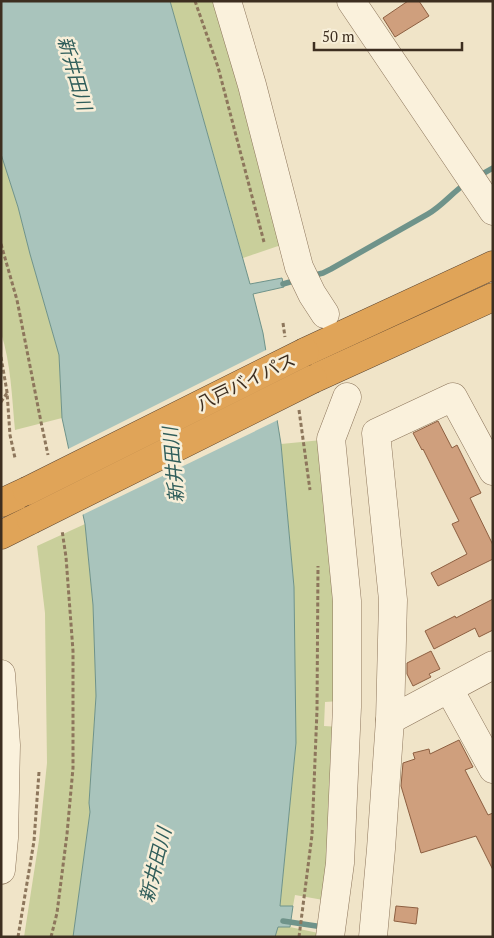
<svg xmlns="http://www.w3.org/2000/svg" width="494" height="938" viewBox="0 0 494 938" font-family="'PT Serif','Noto Sans JP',serif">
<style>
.green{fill:#c9cf9b}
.water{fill:#a9c4bc;stroke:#6f938a}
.pier{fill:#f0e4c8}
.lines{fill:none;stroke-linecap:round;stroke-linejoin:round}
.stream{stroke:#6f938a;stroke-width:5.5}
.building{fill:#cf9f7d;stroke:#8d5f41}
.minor-casing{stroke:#8d765c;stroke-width:29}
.highway-casing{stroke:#5b4430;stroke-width:29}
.path{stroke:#8d765c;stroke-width:3;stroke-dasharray:4 2.5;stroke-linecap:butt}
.minor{stroke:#faf1dc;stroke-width:28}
.highway{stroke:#e0a458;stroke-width:28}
.highway-bridge-casing{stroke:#5b4430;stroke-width:29;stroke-linecap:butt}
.highway-bridge{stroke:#e0a458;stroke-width:28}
.labels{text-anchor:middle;stroke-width:5;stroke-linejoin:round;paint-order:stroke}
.street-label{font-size:18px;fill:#3d2e20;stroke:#f7eed8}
.water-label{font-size:19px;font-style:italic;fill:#2f5d5a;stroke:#f7eed8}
</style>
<rect width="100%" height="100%" fill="#f0e4c8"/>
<g class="green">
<path d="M170,1H220L287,243L243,258Z"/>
<path d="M1,154L18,207L30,254L59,355L62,418L15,430C12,399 11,363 1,333Z"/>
<path d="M322,440L328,474L340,701L325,702L324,726L340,727L329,901L295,895L293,906H280L296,743L294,587L281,444Z"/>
<path d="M85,524L93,605L96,696L89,803L90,812L73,937H24L39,840L47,763L45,613L37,546Z"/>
<path d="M277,927H290L323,934V937H275Z"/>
</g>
<path class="water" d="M1,1H170L250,284L282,278L284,287L253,294L263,333L281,444L294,587L296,743L280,906H293L290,927H278L275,937H73L90,812L89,803L96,696L93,605L85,524L62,418L59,355L30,254L18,207L1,154Z"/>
<path class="pier" d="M268,349L280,419L80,516L66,450Z"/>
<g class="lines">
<g class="stream">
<path d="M477,177L493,168"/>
<path d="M311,276L323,273L331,269L428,214C442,206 452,193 465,184"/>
<path d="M283,284L297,280"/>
<path d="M283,921L323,927"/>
</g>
</g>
<g class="building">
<path d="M408,1H419L429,16L395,37L383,18Z"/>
<path d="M438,421L452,448L457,445L481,493L470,498L493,545V559L438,586L431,573L467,554L452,524L459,521L423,449L422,450L413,433Z"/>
<path d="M493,599V630L479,637L475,628L434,649L425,631L455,616L456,618Z"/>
<path d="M431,651L440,669L429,674L431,677L413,686L407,674V663Z"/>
<path d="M459,740L473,767L465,770L488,815L493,813V870L476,836L421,853L401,786L403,763L415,759L413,753L429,749L430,754Z"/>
<path d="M396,906L418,908L416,924L394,921Z"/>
</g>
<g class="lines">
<defs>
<g id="minor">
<path d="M227,1L252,85L299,267L312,294L325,314"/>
<path d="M351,1L493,211"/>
<path d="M1,674L6,745L4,838L1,870"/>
<path d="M449,689L493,769"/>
<path d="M390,720L493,665"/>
<path d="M330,937L340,863L347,707V601L331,439L347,397"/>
<path d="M373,937L381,849L390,720L393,600L376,433L453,397L493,471"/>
</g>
<g id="highway">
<path d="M305,352L493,265"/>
<path d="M313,379L493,297"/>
<path d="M1,503L27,491"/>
<path d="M1,535L31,520"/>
</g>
</defs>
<use href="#minor" class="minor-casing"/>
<use href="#highway" class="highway-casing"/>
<g class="path">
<path d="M195,1L218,67L264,242"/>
<path d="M1,244L17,300L30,366L41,422L48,455"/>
<path d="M283,323L285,337"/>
<path d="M1,357L7,392L10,435L15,458"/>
<path d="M1,402L7,393"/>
<path d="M299,410L310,490"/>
<path d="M18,937L34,841L39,772"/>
<path d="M51,937L57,913L67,834L73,768V651L66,557L62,530"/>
<path d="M299,937L312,835L317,710L318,566"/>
</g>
<use href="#minor" class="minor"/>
<use href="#highway" class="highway"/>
<defs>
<g id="highway-bridge">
<path d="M27,491L305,352"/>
<path d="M31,520L313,379"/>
</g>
</defs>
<use href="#highway-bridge" class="highway-bridge-casing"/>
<use href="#highway-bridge" class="highway-bridge"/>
</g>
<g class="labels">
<g class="street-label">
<text transform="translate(246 382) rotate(-26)" y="6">八戸バイパス</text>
</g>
<g class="water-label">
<text transform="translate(75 73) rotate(74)" y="7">新井田川</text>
<text transform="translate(173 465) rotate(-95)" y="7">新井田川</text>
<text transform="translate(155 865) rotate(-76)" y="7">新井田川</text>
</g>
</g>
<rect width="494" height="938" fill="none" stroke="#3d2e20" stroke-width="5"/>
<path d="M314 42v8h148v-8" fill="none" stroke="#3d2e20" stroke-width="2.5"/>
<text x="322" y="42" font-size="15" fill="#3d2e20" stroke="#f7eed8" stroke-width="4" paint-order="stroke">50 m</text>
</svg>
